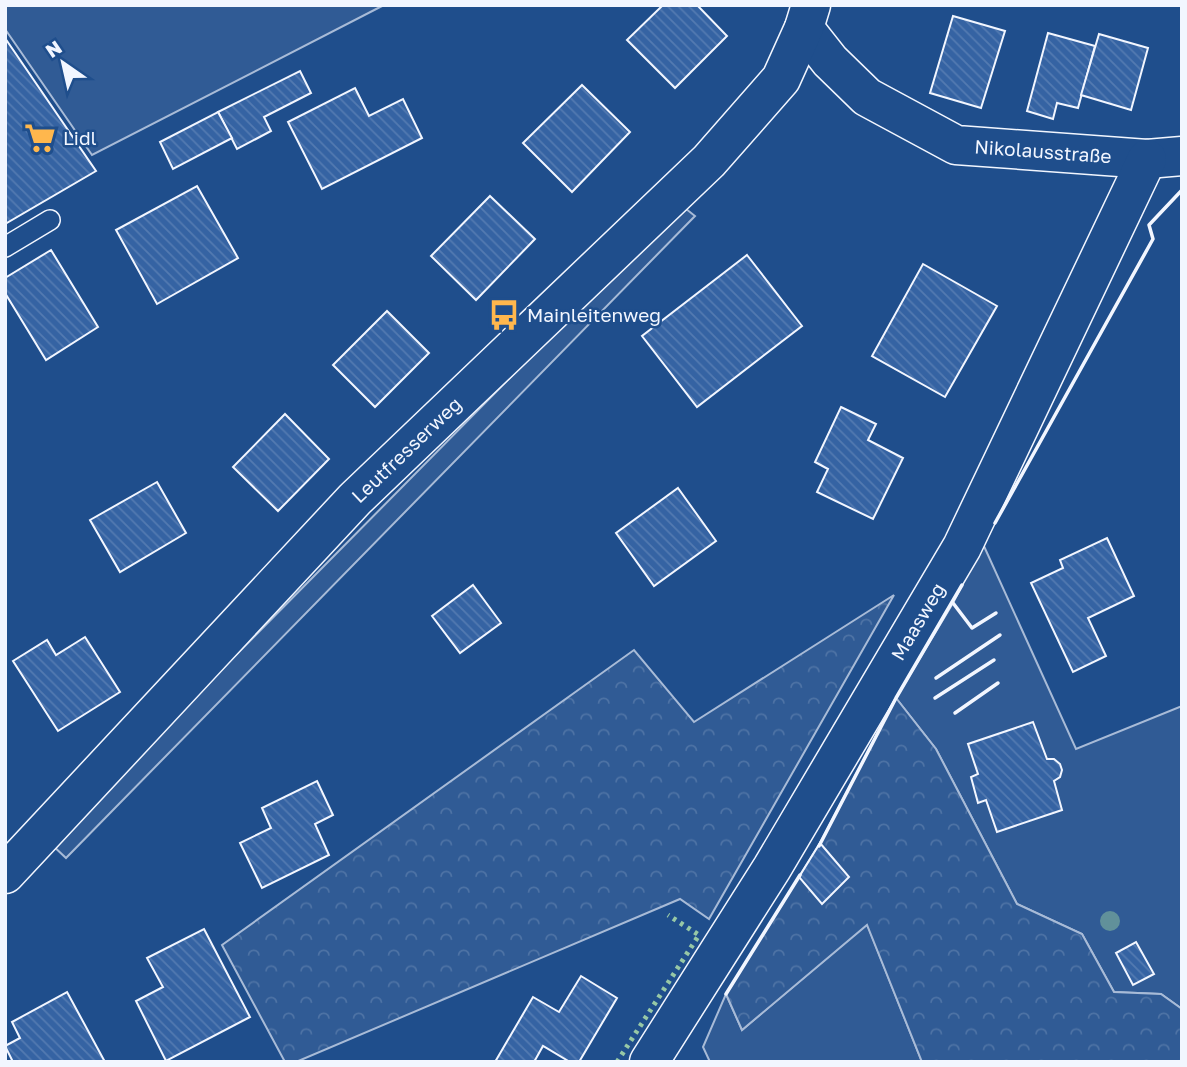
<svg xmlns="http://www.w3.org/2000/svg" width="1187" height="1067" viewBox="0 0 1187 1067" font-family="'Golos Text',sans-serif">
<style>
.built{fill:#305b95;stroke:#a8bbd7;stroke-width:2}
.forest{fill:url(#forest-crowns);stroke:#a8bbd7;stroke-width:2}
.building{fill:url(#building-back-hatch);stroke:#f2f6ff;stroke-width:2}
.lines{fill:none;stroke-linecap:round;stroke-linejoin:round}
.service-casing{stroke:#f2f6ff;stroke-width:22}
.minor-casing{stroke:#f2f6ff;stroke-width:41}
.service{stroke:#1f4e8c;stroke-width:19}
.minor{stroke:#1f4e8c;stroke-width:38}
.hedge{stroke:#97c8a6;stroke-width:5;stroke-dasharray:3.5 5;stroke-linecap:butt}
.wall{stroke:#f2f6ff;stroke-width:3.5}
.tree{fill:#61919a}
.labels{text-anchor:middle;stroke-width:5;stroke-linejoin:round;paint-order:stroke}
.poi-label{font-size:19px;fill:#f2f6ff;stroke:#1f4e8c;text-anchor:start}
.street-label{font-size:19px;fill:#f2f6ff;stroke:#1f4e8c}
</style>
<defs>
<pattern id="forest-crowns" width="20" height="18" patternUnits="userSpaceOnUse" patternTransform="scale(1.75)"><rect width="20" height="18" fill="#305b95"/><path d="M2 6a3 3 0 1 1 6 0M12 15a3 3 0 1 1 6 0" fill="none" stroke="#4e73a5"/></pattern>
<pattern id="building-back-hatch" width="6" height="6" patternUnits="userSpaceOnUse" patternTransform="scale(1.75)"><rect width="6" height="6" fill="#3563a3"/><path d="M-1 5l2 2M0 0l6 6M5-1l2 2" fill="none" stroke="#537ab1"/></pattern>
</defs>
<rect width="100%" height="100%" fill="#1f4e8c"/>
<g class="built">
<path d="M5,5H384L92,155L5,29Z"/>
<path d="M681,205L695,216L66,858L50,843Z"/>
<path d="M983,544L1076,749L1182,706V1009L1161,994L1114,992L1082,934L1017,904L936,749L896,698L953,603Z"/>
<path d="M867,924L922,1062H710L703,1047L726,994L742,1030Z"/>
</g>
<g class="forest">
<path d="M894,595L709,919L680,899L296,1062H285L222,945L634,650L694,722Z"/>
<path d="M896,698L936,749L1017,904L1082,934L1114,992L1161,994L1182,1009V1062H922L867,925L742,1030L726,994L820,843Z"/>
</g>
<g class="building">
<path d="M663,5H697L727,36L675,88L627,40Z"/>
<path d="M953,16L1005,31L981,108L930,93Z"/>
<path d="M1048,33L1095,46L1078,108L1057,103L1053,119L1027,111Z"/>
<path d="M1099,34L1148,48L1131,110L1081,95Z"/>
<path d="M5,38L96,171L5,224Z"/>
<path d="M300,71L311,93L264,117L271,131L237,149L218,112Z"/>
<path d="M582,85L630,132L572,192L523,143Z"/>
<path d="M355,88L369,116L403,99L422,138L322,189L288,122Z"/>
<path d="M218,112L232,138L173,169L160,142Z"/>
<path d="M197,186L238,258L157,304L116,230Z"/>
<path d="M490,196L535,239L476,300L431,256Z"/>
<path d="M51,250L98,327L46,360L5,293V278Z"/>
<path d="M747,255L802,326L697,407L642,336Z"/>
<path d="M923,264L997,306L945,397L872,356Z"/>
<path d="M387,311L429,353L375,407L333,365Z"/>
<path d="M841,407L876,424L868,440L903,458L873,519L817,492L828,469L815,462Z"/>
<path d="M285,414L329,459L278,511L233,467Z"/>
<path d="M157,482L186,533L120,572L90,520Z"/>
<path d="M678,488L716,541L654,586L616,533Z"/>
<path d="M1107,538L1134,596L1088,618L1106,656L1073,672L1031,583L1063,568L1060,560Z"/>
<path d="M473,585L501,623L460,653L432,616Z"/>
<path d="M85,637L120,692L58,731L13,661L47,640L56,655Z"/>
<path d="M1033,722L1047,759H1054L1060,764L1062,770L1060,777L1054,781L1062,810L997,832L986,800L978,803L971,777L978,774L968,744Z"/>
<path d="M317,781L333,815L315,824L329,855L262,888L240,843L271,828L262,808Z"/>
<path d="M820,843L849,877L822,904L799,877Z"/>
<path d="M204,929L250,1017L166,1061L136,1001L163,987L147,958Z"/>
<path d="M1136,942L1154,974L1133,985L1116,953Z"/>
<path d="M581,976L617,998L579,1062H570L543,1046L534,1062H495L533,997L559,1012Z"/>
<path d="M67,992L105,1062H13L5,1046L20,1038L12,1022Z"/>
</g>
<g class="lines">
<defs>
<path id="service" d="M5,247L50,220"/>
<g id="minor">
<path id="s1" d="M804,28L830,61L867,97L956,145L1147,159L1182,156"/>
<path id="s2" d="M5,874L355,499L709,161L781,79L804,28L811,5"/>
<path id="s3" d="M649,1062L772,868L962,547L1147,159"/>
</g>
</defs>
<use href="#service" class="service-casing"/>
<use href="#minor" class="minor-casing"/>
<use href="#service" class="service"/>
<use href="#minor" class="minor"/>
<path class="hedge" d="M617,1062L699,935L668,915"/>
<g class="wall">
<path d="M995,523L1153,239L1149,225L1182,190"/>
<path d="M953,603L972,628L996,613"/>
<path d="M936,678L1000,635"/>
<path d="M935,698L994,660"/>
<path d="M955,713L998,683"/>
<path d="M819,846L896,698L962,585"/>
<path d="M726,994L800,875"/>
</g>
</g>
<circle class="tree" cx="1110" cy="921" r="10"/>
<defs>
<symbol id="supermarket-bare" viewBox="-9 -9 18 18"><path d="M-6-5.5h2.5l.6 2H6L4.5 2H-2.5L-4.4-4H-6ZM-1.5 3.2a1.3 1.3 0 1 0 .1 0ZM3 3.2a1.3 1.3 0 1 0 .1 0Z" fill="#ffb74d" stroke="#1f4e8c" stroke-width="2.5" paint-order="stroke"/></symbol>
<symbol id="bus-bare" viewBox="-9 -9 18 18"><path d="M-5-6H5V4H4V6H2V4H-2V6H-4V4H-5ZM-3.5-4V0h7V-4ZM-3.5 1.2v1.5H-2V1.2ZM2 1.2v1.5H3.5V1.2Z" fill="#ffb74d" stroke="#1f4e8c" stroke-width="2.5" paint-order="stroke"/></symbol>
</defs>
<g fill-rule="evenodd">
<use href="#supermarket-bare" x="18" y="116" width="44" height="44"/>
<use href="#bus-bare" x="482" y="293" width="44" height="44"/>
</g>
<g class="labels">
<g class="poi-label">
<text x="63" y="145">Lidl</text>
<text x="527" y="322">Mainleitenweg</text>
</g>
<g class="street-label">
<text dy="7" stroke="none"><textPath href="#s1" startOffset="282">Nikolausstraße</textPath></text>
<text dy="7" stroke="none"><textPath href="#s2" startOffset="584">Leutfresserweg</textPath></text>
<text dy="7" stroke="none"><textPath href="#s3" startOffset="516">Maasweg</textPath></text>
</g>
</g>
<rect width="1187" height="1067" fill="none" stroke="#f2f6ff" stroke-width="14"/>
<g transform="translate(63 63) rotate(326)" stroke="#1f4e8c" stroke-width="5" paint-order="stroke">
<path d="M0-5L12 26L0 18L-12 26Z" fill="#f2f6ff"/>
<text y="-10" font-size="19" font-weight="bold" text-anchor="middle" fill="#f2f6ff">N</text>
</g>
</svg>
